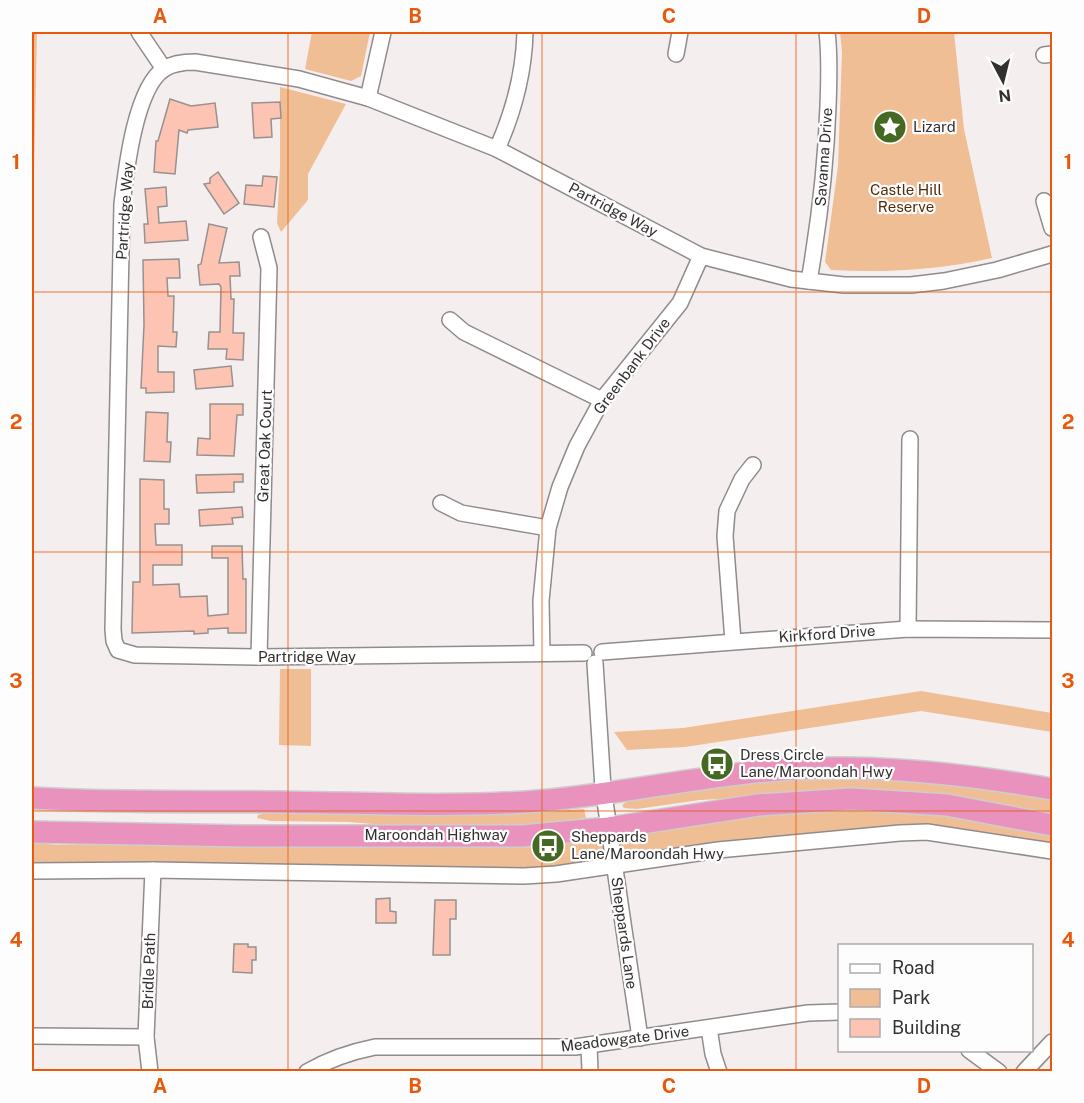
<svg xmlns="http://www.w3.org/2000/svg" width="1084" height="1103" viewBox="0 0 1084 1103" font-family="'Public Sans',sans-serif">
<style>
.green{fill:#f0be95}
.building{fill:#fdc4b4;stroke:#97918f;stroke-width:1.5}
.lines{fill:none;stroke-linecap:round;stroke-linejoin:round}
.minor-casing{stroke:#918b8b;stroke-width:18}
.highway-casing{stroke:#cecdcd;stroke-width:24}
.minor{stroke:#fff;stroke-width:15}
.highway{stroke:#e892bd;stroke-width:21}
.grid{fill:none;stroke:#e8590c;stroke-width:1.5;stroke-opacity:0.55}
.labels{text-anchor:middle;stroke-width:4.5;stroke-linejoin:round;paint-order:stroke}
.poi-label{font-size:15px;fill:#333030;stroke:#fefdfd;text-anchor:start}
.street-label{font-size:15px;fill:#333030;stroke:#fefdfd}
.park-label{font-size:15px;fill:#512d0a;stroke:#fefdfd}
.neatline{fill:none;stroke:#e8590c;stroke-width:2}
.grid-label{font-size:20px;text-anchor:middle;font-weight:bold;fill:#e8590c}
</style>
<rect width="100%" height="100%" fill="#f5eeef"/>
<g class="green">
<path d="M32,32H37L32,268Z"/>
<path d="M312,32H370L361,76L351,81L305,69Z"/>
<path d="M840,32H954L964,129L992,258C938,270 886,273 831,270L825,262L838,166L842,52Z"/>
<path d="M280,87L346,104L308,174V200L281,232L277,223L280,166Z"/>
<path d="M280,669H311V746L279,745Z"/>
<path d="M921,691L1052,713V732L921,711L685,747L627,750L614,732L683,728Z"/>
<path d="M901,776L1052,796V816L740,798L700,800L637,809L624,808L622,805L629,800L755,778Z"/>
<path d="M854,807L918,810L1052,834V845L919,826L634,857L626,856L620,851L619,845L624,838L632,833L747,814Z"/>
<path d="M584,809L586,818L527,827H410L348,822L271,821L257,818L258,815L271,812L524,813Z"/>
<path d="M593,838L601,841L606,851V857L599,863L544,870L32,866V842L55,845Z"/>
</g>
<g class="building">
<path d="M170,99L191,106L215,103L218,127L188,130L187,133L179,130L175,174L154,172L156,141H158Z"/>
<path d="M280,102L281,118L271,119L272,137L254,138L252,103Z"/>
<path d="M218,172L239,203L224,214L204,184L210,183V178Z"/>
<path d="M263,176L277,177L274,207L244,204L246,185L262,186Z"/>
<path d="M166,187L167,206L158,207L159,223L186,221L188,240L145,243L144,224H148L145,189Z"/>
<path d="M209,224L227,228L219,263L239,262L240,276H230L231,299H234L233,333H244L243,360L226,359L227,349H208L209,332H220L221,287L219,284L200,285L198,265L201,264Z"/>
<path d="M179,259L180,278H167L168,296H174L173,332H177L176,347L158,346V372H174V392L146,393V388H141L144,325L143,260Z"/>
<path d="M231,366L233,386L196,389L194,370Z"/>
<path d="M210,404H243V415H237L234,456L197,455L198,438L210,439Z"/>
<path d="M146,412L168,413L167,442H171L170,462L144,461Z"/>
<path d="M243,474V482H234V492L197,493L196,475Z"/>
<path d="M140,479L164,480V509H169V524H155L156,545H182V565H153V585L179,584L180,597L207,596L208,616L228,614V558H212V546H242L243,579H246V633H228V628L208,629V633L194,634V631L132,633L133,582H140Z"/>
<path d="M242,507L243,517L232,518L233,524L200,526L199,510Z"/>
<path d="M390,898V911L396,912V923H376V899Z"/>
<path d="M435,900H456V919H450V955H433Z"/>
<path d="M234,944H248V947H256V960H252V973L233,972Z"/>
</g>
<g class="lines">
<defs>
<g id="minor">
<path d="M139,32L164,69"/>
<path d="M676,54L680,32"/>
<path d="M1044,55L1052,54"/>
<path d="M368,98L383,32"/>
<path d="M497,149C514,111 524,74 525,32"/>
<path d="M1044,201L1052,228"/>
<path d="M809,281C819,223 826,165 828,106C829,81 830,56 827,32"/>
<path d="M450,320L464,332L602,400"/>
<path d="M441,503L461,513L548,528"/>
<path d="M908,629L910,439"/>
<path d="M733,641L725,536L727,511L742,479L753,465"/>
<path d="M602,652L908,629L1052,630"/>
<path d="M542,653L541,601L548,528L560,487L577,446L602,400L680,303L701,256"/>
<path d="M584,653L259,657L135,655L118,650L114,641L113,629L122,204C126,171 135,88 164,69C173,63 185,62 195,62L299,79L368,98L497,149L701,256L791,279L844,285H911L944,281L997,270L1052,254"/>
<path d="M259,657L269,268L261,237"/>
<path d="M595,663L603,788L640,1038"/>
<path d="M32,871L153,870L524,876L556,874L718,850L900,833L927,832L1052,851"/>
<path d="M709,1028L713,1054L719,1072"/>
<path d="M32,1036L146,1037"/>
<path d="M589,1045L590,1072"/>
<path d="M969,1050L999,1072"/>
<path d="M150,1072L146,1037L153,870"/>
<path d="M307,1072C329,1059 350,1052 375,1047H575L808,1013L840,1012"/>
<path d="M1024,1072L1052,1042"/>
</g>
<g id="highway">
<path d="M32,798C114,803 196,801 279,802C361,803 444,807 526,802C603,797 678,780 755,772C858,762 952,772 1052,789"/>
<path d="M32,832L246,836H522L609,828L758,805L851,799L947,805L1052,825"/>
</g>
</defs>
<use href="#minor" class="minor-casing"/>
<use href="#highway" class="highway-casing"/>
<use href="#minor" class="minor"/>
<use href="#highway" class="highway"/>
</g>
<path class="grid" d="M288,32V1072M542,32V1072M796,32V1072M32,292H1052M32,552H1052M32,811H1052"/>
<defs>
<symbol id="sight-disc" viewBox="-11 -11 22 22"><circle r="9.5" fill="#456922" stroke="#fefdfd"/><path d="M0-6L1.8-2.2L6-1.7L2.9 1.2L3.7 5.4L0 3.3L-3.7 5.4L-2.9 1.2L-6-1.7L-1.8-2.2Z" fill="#fff"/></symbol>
<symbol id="bus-disc" viewBox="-11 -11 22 22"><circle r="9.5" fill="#456922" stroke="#fefdfd"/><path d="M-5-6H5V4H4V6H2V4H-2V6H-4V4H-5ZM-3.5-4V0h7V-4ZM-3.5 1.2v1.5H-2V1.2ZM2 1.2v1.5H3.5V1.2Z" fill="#fff"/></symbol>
</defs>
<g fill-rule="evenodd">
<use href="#sight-disc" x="871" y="108" width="38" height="38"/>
<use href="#bus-disc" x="698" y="745" width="38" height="38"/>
<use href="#bus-disc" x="529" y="827" width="38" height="38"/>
</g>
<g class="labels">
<g class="poi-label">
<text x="913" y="132">Lizard</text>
<text x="740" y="760">Dress Circle<tspan x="740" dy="17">Lane/Maroondah Hwy</tspan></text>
<text x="571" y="842">Sheppards<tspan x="571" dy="17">Lane/Maroondah Hwy</tspan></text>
</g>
<g class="street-label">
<text transform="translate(824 157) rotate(-86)" y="5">Savanna Drive</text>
<text transform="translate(613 210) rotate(28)" y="5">Partridge Way</text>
<text transform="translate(125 211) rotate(-86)" y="5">Partridge Way</text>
<text transform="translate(632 366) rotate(-53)" y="5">Greenbank Drive</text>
<text transform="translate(265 446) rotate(-88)" y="5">Great Oak Court</text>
<text transform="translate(827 634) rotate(-4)" y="5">Kirkford Drive</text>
<text x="307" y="662">Partridge Way</text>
<text x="436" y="840">Maroondah Highway</text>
<text transform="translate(624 933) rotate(82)" y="5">Sheppards Lane</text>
<text transform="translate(149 971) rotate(-88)" y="5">Bridle Path</text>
<text transform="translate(625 1039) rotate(-7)" y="5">Meadowgate Drive</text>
</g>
<g class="park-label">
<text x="906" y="195">Castle Hill<tspan x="906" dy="17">Reserve</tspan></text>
</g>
</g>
<rect width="1084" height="1103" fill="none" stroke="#fefdfd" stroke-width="66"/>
<rect x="838" y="944" width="195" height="108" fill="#fefdfd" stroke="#adabab" stroke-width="1.5"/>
<rect x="850" y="964" width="30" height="9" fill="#ffffff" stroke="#adabab" stroke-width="1.5"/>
<text x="892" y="974" font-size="18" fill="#333030">Road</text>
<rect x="850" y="989" width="30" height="18" fill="#f0be95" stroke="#adabab" stroke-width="1.5"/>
<text x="892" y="1004" font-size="18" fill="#333030">Park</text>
<rect x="850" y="1019" width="30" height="18" fill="#fdc4b4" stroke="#adabab" stroke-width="1.5"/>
<text x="892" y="1034" font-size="18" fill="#333030">Building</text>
<g transform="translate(1003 81) rotate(173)" stroke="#fefdfd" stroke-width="4.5" paint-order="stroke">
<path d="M0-4.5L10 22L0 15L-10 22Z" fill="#333030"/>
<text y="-9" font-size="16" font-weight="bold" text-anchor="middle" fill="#333030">N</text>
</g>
<rect x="33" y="33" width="1018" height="1037" class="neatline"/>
<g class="grid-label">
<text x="160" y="23">A</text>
<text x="415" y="23">B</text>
<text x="669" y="23">C</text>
<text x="924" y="23">D</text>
<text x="16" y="169">1</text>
<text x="1068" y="169">1</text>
<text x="16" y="429">2</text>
<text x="1068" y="429">2</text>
<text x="16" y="688">3</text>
<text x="1068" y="688">3</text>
<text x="16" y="947">4</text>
<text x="1068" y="947">4</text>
<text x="160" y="1093">A</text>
<text x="415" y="1093">B</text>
<text x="669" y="1093">C</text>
<text x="924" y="1093">D</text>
</g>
</svg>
